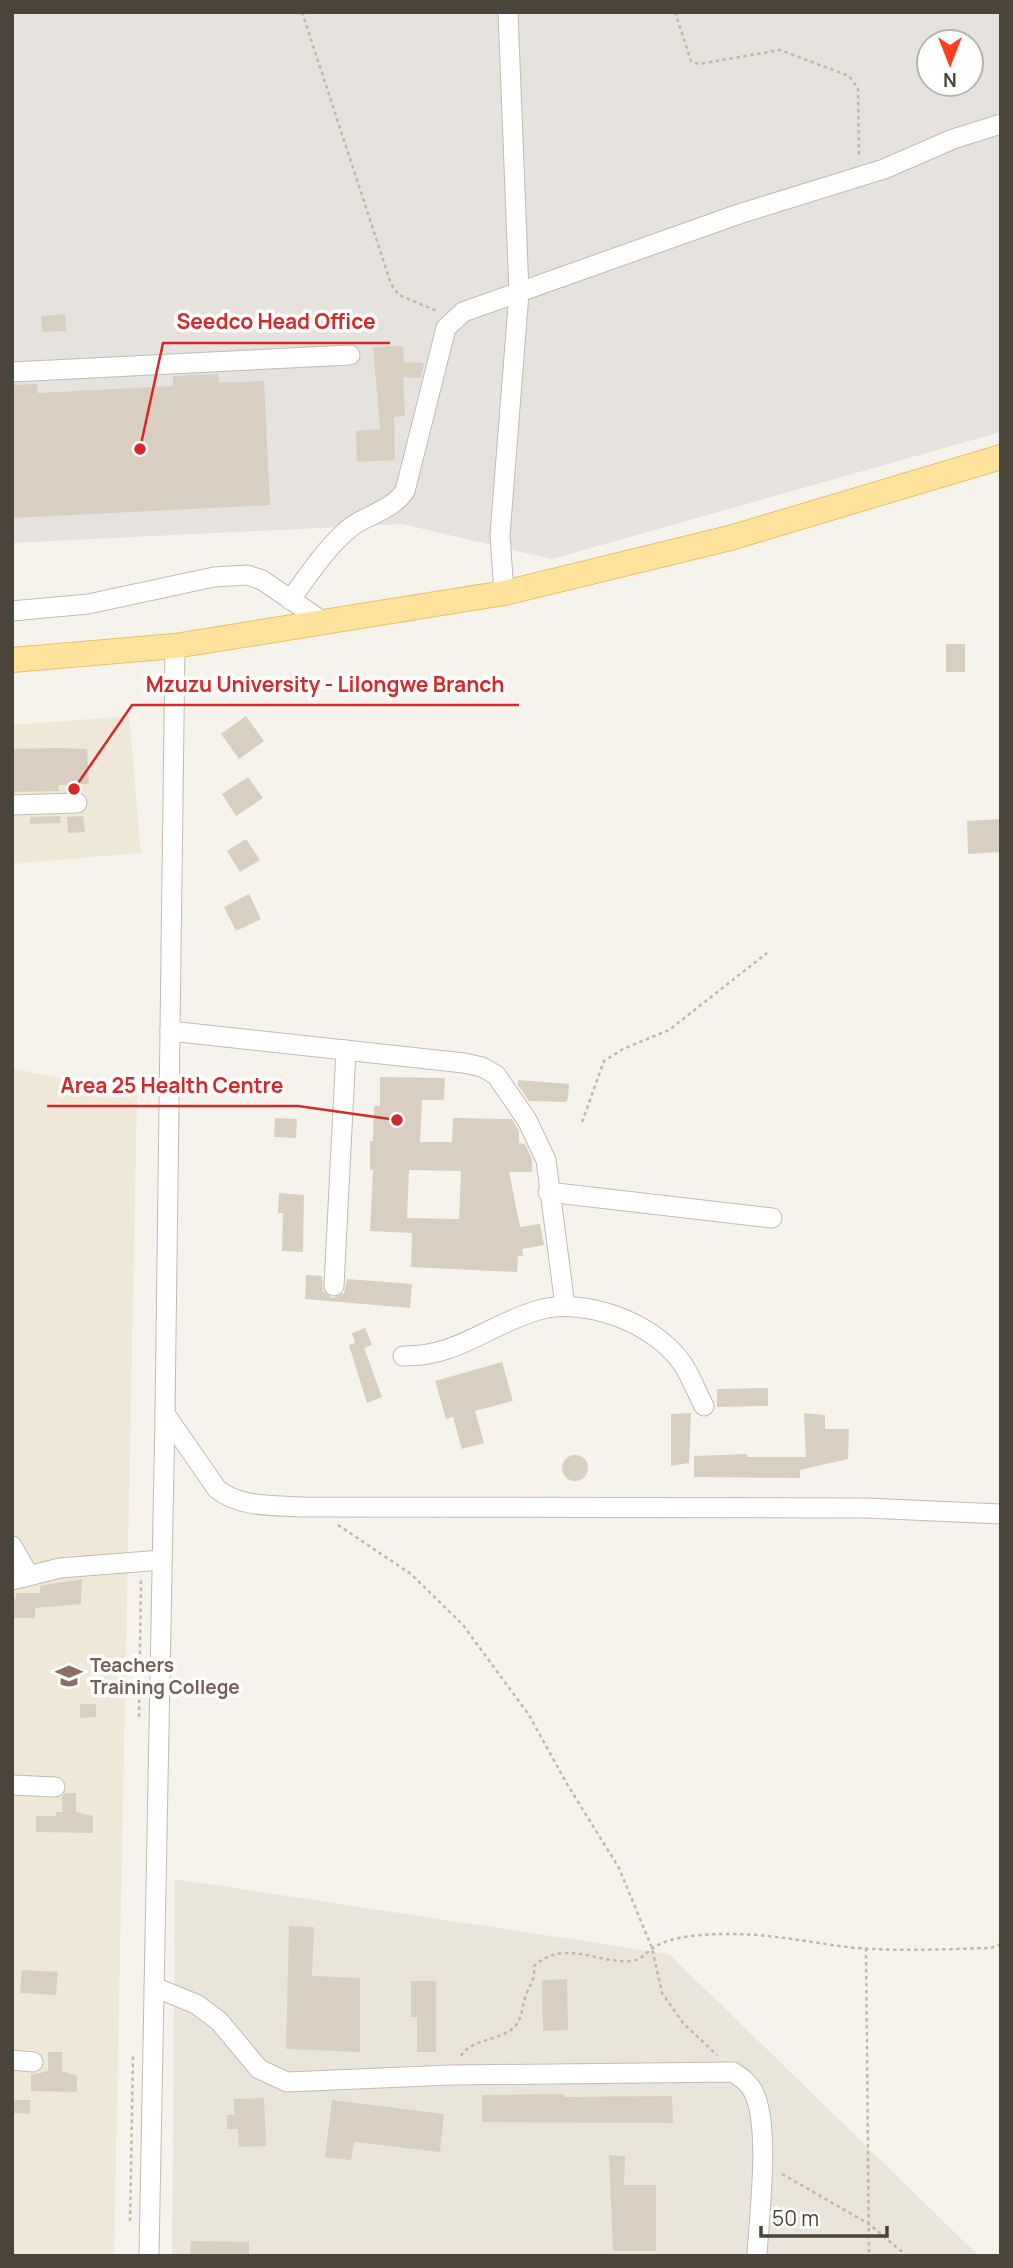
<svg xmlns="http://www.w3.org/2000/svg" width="1013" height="2268" viewBox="0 0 1013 2268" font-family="Manrope,sans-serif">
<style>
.residential{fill:#eae5da}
.industrial{fill:#e6e2dd;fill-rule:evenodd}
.education{fill:#efe8d6}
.building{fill:#d8cfc1;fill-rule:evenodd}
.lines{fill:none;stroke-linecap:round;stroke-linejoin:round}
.minor-casing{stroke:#c2bbae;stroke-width:21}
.major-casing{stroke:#e6c16a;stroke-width:26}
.path{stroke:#c4b79f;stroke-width:2.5;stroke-dasharray:3.5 3.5;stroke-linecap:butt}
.minor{stroke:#fff;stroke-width:19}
.major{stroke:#ffe39c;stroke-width:24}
.labels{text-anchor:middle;stroke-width:7;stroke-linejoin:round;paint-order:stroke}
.education-label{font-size:19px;font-weight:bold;fill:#785e54;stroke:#fff;text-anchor:start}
.leader{fill:none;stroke:#d62828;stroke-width:2.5}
.callout-dot{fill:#d62828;stroke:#fff;stroke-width:2.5}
.callout-label{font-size:21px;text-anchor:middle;font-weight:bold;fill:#d62828;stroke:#fff;stroke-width:7;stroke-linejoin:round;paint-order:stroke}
</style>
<rect width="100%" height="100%" fill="#f6f3ec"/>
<path class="residential" d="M175,1879L669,1954L979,2256H172Z"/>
<path class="industrial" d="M12,12H1001V432L552,559L402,524L12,543ZM929,42H971V84H929Z"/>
<g class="education">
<path d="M129,716L141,853L12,864V725Z"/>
<path d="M12,1068L137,1095L114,2256H12Z"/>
</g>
<g class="building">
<path d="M65,314L66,331L42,332L41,316Z"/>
<path d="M403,346L404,362L424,363L421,378L403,377L405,416L394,417L395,460L357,462L356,431L380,429L373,347Z"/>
<path d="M218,374L219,383L264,381L270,505L12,518V385L37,384L38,393L173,386V376Z"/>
<rect x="946" y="644" width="19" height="28"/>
<path d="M246,716L264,741L239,759L221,734Z"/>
<path d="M57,748L87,749L89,784L58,785L59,791L12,792V749Z"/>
<path d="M248,777L263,798L236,816L222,794Z"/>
<path d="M60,816L61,823L30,824V817Z"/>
<path d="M83,816L85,832L68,833L67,817Z"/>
<path d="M1001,819V852L968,854L967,821Z"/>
<path d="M246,839L260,860L240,872L227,851Z"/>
<path d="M249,894L261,919L236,931L224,907Z"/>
<path d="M380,1077L445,1078L444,1100H422L420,1142H452L453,1118L512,1119L519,1131V1143L525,1144L532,1159V1172H509L520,1227L540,1224L544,1245L522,1249L523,1256H518L517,1272L411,1267L412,1233L370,1231L373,1170H370V1141H373L374,1106H380ZM409,1170L461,1171L459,1219L407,1218Z"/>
<path d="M518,1080L569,1084L568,1098L566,1102L529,1101L518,1085Z"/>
<path d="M275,1118L297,1119L296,1138L274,1137Z"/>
<path d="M279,1193L304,1195L303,1252L282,1251L283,1213H278Z"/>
<path d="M306,1275L322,1276L323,1291L333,1298L344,1293L347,1279L412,1284L410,1308L305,1299Z"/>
<path d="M365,1328L372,1345L364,1348L382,1397L367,1403L349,1345L355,1343L352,1333Z"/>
<path d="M502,1362L513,1401L475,1411L484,1443L462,1449L453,1417L446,1419L435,1381Z"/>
<path d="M768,1388V1406L717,1407V1389Z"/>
<path d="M691,1413L689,1463L671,1466V1414Z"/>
<path d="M804,1413L825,1415V1429H849L848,1459L800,1470V1478L694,1477V1456L747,1454V1457H806Z"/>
<circle cx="575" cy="1468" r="13"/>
<path d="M82,1579L81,1604L35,1608V1618H12V1599H16V1593H40V1586Z"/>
<path d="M80,1704H96V1717L80,1718Z"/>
<path d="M66,1793H76V1812L93,1816V1833L36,1832V1816H56V1812H62V1796Z"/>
<path d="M289,1926L314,1927L312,1976L360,1978V2052L286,2049Z"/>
<path d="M22,1970L58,1972L56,1995L20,1993Z"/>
<path d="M567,1979L568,2030L543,2031L542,1980Z"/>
<path d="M411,1981H436V2052H417V2017H411Z"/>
<path d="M48,2052H62V2071L77,2076V2092L31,2091V2075L48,2071Z"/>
<path d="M564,2094V2097L672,2096L673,2123L482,2122V2095Z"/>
<path d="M264,2098L266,2146L239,2147L238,2129H227V2115H234V2099Z"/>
<path d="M12,2100H30V2114L12,2113Z"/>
<path d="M332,2100L444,2114L440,2152L354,2142L351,2160L325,2157Z"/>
<path d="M609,2155L625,2156L624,2185H656V2251H613Z"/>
<path d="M191,2241L249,2242V2256H190Z"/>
</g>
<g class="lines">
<defs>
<g id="minor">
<path d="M12,372L350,355"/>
<path d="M504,593L500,535L519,293L508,12"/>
<path d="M290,600C309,575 326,547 351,527C369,514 392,510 405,491L446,328L463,312L739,214L884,169L953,139L1001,124"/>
<path d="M12,611L88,604L214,577L247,575L262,580L325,623"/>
<path d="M12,805L77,803"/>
<path d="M170,1031L464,1063L482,1067L496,1075L527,1120L546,1160L565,1306"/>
<path d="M548,1192L772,1218"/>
<path d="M334,1286L346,1050"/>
<path d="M403,1356C458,1357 489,1324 539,1310C586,1297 654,1323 682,1363C691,1376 697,1393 704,1406"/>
<path d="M165,1414L217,1489C240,1508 275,1505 303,1507L865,1508L1001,1514"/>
<path d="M12,1546L28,1574"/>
<path d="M12,1580L60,1568L162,1560"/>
<path d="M12,1785L55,1787"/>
<path d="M154,1987L196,2004L219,2021L259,2069L287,2082L451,2075L733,2072C741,2077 749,2083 753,2091C771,2125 759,2215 757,2256"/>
<path d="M12,2060L33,2062"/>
<path d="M149,2256L165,1414L175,646"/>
</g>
<path id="major" d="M12,660L175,646L504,593L730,538L1001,457"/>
</defs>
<use href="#minor" class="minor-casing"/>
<use href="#major" class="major-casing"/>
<g class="path">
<path d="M302,12L391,284L399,295L437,311"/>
<path d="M675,12L691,61L699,64L780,50L849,76L858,88L859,156"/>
<path d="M582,1122L604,1061L623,1049L669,1030L767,953"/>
<path d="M338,1525L411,1574L463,1625L529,1715L567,1784L619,1868L652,1948L662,1993L683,2023L717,2055"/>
<path d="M139,1717L141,1580"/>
<path d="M866,1948L869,2256"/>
<path d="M461,2056C472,2037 503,2042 517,2024C523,2014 523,2002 527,1992C532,1981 535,1979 534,1966C565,1938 597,1964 631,1961C642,1960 645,1953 653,1948C672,1935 708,1934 731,1934C771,1934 808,1942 847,1947C895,1952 944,1949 991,1948L1001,1944"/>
<path d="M782,2174L869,2224L907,2256"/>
<path d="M130,2221L133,2056"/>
</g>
<use href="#minor" class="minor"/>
<use href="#major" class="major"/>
</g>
<defs>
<symbol id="university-bare" viewBox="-9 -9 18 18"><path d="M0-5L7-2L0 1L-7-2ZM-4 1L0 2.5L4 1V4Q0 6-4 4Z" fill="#8d6e63" stroke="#fff" stroke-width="2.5" paint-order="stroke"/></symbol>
</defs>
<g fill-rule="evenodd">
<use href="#university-bare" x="50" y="1657" width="38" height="38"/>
</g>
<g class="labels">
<g class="education-label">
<text x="90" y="1672">Teachers<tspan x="90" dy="22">Training College</tspan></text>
</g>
</g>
<path class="leader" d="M140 449L163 343H390M74 789L132 705H519M397 1120L298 1106H47"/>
<g class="callout-dot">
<circle cx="140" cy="449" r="7"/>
<circle cx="74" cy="789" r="7"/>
<circle cx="397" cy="1120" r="7"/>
</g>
<g class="callout-label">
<text x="276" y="329">Seedco Head Office</text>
<text x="325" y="692">Mzuzu University - Lilongwe Branch</text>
<text x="172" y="1093">Area 25 Health Centre</text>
</g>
<rect width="1013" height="2268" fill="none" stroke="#4b4439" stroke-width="28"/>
<g transform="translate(950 63) rotate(180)"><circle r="33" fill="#ffffff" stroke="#b7b4b0" stroke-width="2"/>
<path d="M0-5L12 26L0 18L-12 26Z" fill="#fc3f1d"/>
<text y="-10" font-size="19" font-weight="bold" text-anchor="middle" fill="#4b4439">N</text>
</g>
<path d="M761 2226v10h126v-10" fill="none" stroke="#4b4439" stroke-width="3.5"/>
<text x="772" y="2226" font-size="21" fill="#4b4439" stroke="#ffffff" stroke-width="5" paint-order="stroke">50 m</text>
</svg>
